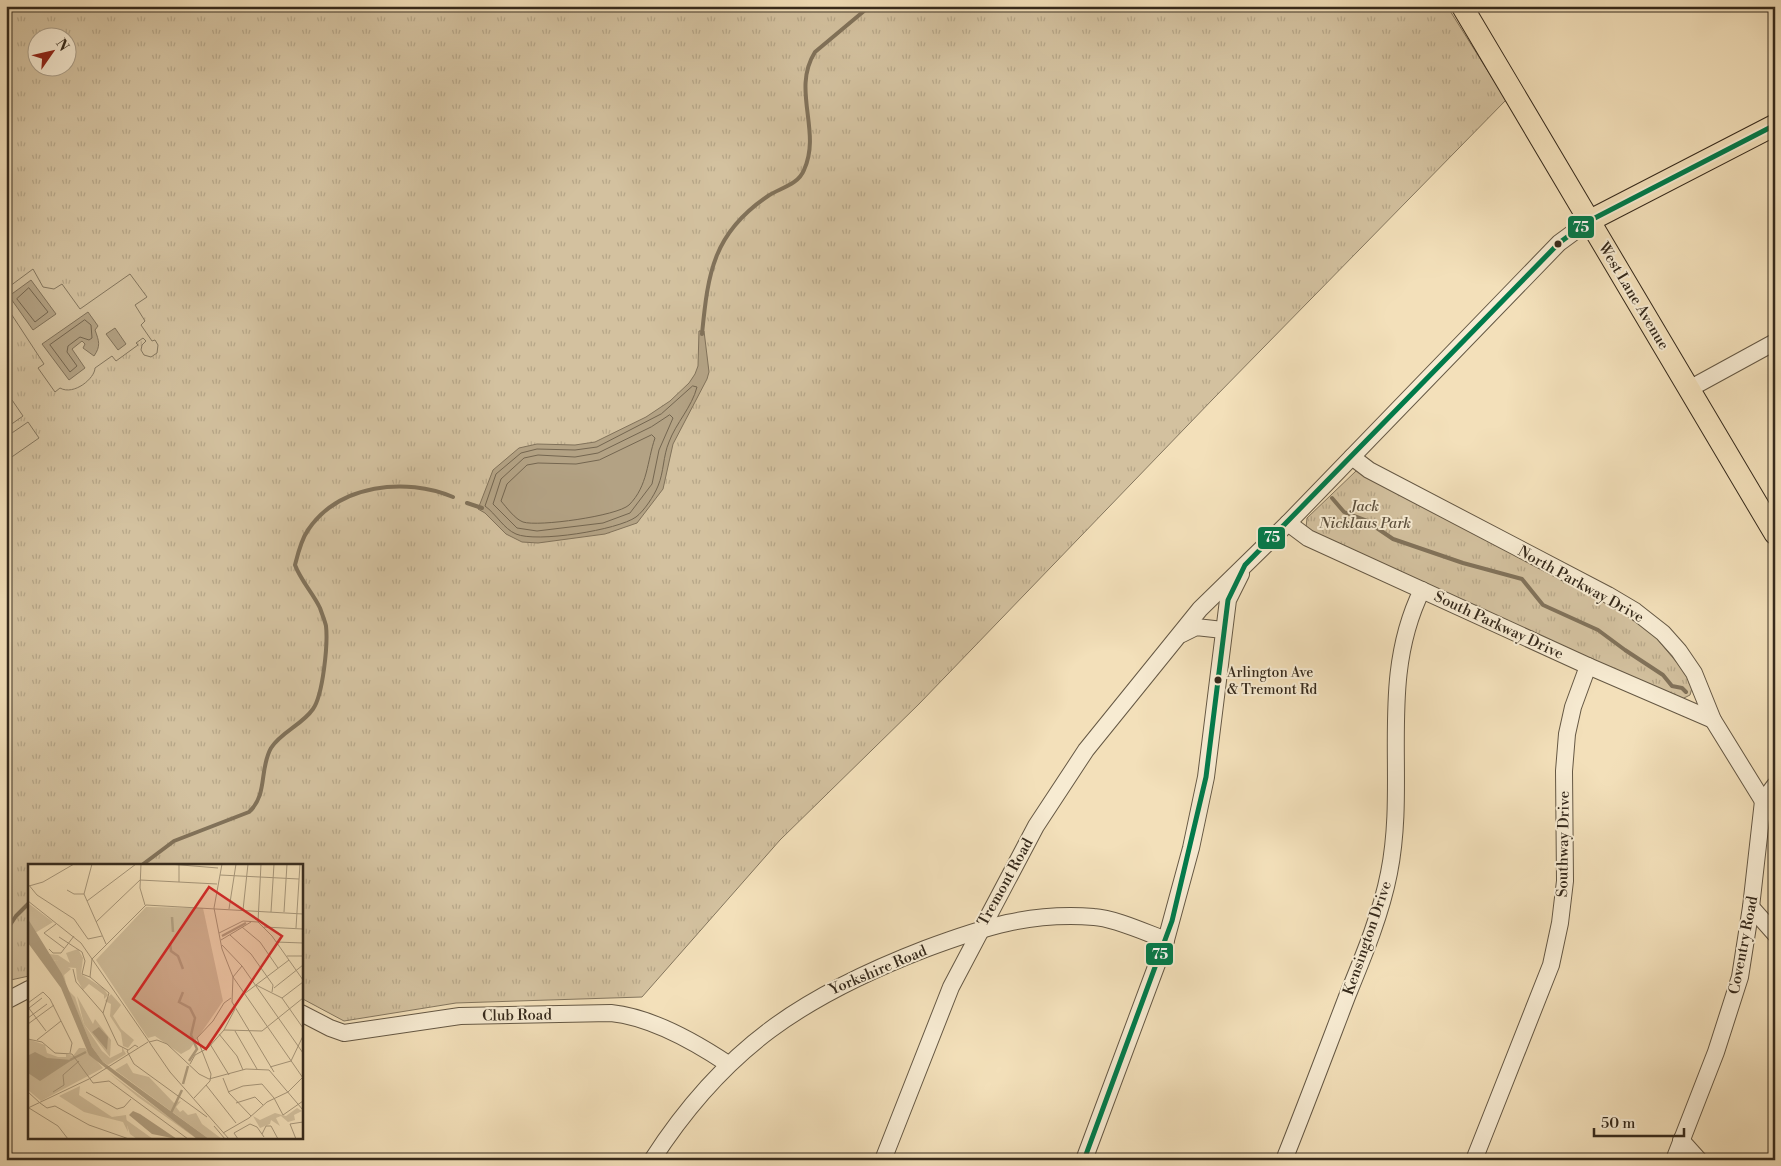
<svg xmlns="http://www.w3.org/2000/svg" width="1781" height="1166" viewBox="0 0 1781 1166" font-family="'Libre Bodoni',serif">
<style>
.grass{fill:url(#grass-tufts);stroke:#84765e;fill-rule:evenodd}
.garden{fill:#d3c19f;stroke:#84765e}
.water{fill:#b3a284;stroke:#81725a}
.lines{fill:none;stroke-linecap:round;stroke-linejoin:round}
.shore{stroke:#746650;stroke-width:1}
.stream{stroke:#81725a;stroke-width:4}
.minor-casing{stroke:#655844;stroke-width:18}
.major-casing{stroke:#362a1c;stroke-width:23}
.minor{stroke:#f7ebd2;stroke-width:16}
.major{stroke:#f3e0ba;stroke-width:21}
.bus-1-casing{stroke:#f7ebd2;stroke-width:9}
.bus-1{stroke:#007b4b;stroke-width:5}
.bus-dot{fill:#362a1c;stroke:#f7ebd2;stroke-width:2}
.labels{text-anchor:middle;stroke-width:4;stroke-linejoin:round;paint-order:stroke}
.bus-label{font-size:14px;fill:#362a1c;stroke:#f7ebd2;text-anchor:start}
.street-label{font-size:15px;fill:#362a1c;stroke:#f7ebd2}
.park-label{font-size:15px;font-style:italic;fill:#5d503d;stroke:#f7ebd2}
.inset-river{fill:none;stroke:#b3a284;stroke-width:2.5}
.inset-road{fill:none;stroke:#a7977b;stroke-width:1}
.view{fill:#d62828;fill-opacity:0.15;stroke:#d62828;stroke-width:2.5}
.inset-edge{fill:none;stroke:#362a1c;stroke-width:2.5}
.line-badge{stroke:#f7ebd2;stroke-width:2}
.badge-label{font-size:14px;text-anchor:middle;font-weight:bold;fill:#fff}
</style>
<defs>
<pattern id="grass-tufts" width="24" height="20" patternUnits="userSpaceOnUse" patternTransform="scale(1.25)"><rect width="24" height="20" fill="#d3c19f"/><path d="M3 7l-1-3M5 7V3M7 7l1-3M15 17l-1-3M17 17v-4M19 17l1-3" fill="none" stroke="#b6a688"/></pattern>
</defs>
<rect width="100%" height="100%" fill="#f3e0ba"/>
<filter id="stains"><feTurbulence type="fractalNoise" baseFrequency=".004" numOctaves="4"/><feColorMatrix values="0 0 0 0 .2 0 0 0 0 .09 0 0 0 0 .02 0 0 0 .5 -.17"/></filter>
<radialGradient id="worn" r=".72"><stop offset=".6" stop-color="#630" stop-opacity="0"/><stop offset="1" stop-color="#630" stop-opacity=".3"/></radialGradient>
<g class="grass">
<path d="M6,6H1447L1506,100L1213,399L919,704L780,840L642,997L456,1003L344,1021L301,998V865H29V976L6,981ZM38,38H68V68H38Z"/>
<path d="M1356,471H1364L1599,597L1653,634L1688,676L1692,688L1690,695L1682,699H1675L1317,535L1306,528L1307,518Z"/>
</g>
<g class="garden">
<path d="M33,269L43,287L54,289L62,284L80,309L130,274L147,297L135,305L145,321L141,325L152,341L155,340L158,345L157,353L151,357L144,355L141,350L142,345L146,341L143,338L136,343L138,345L116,361L112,356L95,368C95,378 74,396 60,388L55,392L38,368L44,364L6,306V289Z"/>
<path d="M12,400L23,416L6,428V404Z"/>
<path d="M28,422L39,438L6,461V437Z"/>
</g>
<g class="water">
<path d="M31,280L56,314L33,330L9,296Z"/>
<path d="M88,312L98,326L95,330C99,341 101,346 94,356L83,348L85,344L82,341L72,349L85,368L69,380L42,344Z"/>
<path d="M115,328L126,344L118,350L106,334Z"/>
<path d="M699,331H704L709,372L707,379L673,444L663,489L637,523L605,534L538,543L522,542L506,534L485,513L478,509L493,470L519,448L537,444L575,445L595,442L646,417L670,401L689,383L695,374L698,366Z"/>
</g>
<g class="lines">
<g class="shore">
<path d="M29,288L48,312L35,322L17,299Z"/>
<path d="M85,320L91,325L92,338L89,340L80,337L68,346L67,352L77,366L70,372L50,345Z"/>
<path d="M693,386L697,387C692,407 676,423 669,442C663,456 664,472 658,486C654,496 644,511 636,517C618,530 536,543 516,534C504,529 496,514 485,506L496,474L521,453L537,449L575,450L597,447L661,414Z"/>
<path d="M670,415L673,418L659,450L652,484L630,513L603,523L537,531L517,528L493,504L501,479L524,458L538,455L575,457L598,453L651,427Z"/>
<path d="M652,435L655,438C647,461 648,486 629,505C617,516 538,527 523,522C515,519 507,508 501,501L507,484L527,465L538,463L576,464L599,460Z"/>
</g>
<g class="stream">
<path d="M702,334C708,273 713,233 768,196C780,188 798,185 804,170C822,131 791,90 815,52L870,6"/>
<path d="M1332,498L1344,512L1365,520L1393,539L1463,563L1522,579L1543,605L1598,630L1625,650L1663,675L1672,686L1682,688L1686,692"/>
<path d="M467,503L482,508"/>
<path d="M142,865L174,841L249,812C268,795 259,769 271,748C281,732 302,725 313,709C323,695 328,644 326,626C325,621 322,614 320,608C313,593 301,581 295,565C298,553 301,540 308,530C339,484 406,477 453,497"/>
<path d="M6,931L16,916L29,903"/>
</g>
<defs>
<g id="minor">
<path d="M1689,389L1775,342"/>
<path d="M1352,457L1369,470L1608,595L1635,611L1663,633L1679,651L1694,673L1713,720L1763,801"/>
<path d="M1288,523L1308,538L1588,666L1713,720"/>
<path d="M1182,634L1196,627L1223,630"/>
<path d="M1751,907L1775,934"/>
<path d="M6,1001L29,989"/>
<path d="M301,1013L330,1028L344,1033L460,1016L611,1013C650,1017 695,1042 728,1064"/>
<path d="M1681,1140L1699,1160"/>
<path d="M652,1160C724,1048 803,996 925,949C984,927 1030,912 1094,917C1114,918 1147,933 1166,940"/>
<path d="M883,1160L951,987L1036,826L1086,750L1200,609L1288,523L1559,243L1589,221"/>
<path d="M1084,1160L1166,940L1191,848L1206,777L1228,600L1241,574"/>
<path d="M1284,1160C1306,1105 1327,1049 1348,994C1364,955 1381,914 1389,873C1408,778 1377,681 1422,590"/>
<path d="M1474,1160L1551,965L1560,923L1565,881L1564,771L1567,734L1573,707L1588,666"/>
<path d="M1674,1160L1716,1052L1740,977L1751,907L1763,801L1775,785"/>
</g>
<g id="major">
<path d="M1462,6L1775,534"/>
<path d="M1589,221L1775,125"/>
</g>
</defs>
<use href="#minor" class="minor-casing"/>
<use href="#major" class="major-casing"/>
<use href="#minor" class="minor"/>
<use href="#major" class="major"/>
<defs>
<path id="bus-1" d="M1084,1160L1172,921L1206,777L1228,600L1245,565L1559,243L1589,221L1775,125"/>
</defs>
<use href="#bus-1" class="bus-1-casing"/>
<use href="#bus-1" class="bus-1"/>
</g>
<g class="bus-dot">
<circle cx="1558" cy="244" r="4.5"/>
<circle cx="1218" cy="680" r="4.5"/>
</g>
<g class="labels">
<g class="bus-label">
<text x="1227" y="677">Arlington Ave<tspan x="1227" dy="17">&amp; Tremont Rd</tspan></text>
</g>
<g class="street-label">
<text transform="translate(1634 296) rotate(59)" y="5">West Lane Avenue</text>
<text transform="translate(1581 584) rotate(29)" y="5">North Parkway Drive</text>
<text transform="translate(1499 625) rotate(25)" y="5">South Parkway Drive</text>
<text transform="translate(1563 844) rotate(-89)" y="5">Southway Drive</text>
<text transform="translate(1005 882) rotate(-61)" y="5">Tremont Road</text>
<text transform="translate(1367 938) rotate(-71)" y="5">Kensington Drive</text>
<text transform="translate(1743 945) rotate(-79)" y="5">Coventry Road</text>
<text transform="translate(878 970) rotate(-23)" y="5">Yorkshire Road</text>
<text transform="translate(517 1015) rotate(-1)" y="5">Club Road</text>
</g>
<g class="park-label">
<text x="1365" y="511">Jack<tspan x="1365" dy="17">Nicklaus Park</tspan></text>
</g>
</g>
<g transform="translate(28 864)">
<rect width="275" height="275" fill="#f3e0ba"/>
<path d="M0,39L25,58L7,69L0,55ZM118,43L175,44L195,137L162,185L153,190L127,172L120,174L68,96ZM29,96L43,105L36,111L38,119L24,97ZM49,132L65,160L67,155L83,176L82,193L56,160ZM0,175L17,181L19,189L30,193H38V190L45,192L51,184H57L75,204L13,237L0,226ZM97,255L125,275H109L102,270Z" fill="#d3c19f"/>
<path d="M50,85L55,94L53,110L75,124L80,131L76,135V131L61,120L55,126L49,115L48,104L36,103L29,96L24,97L20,90L30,91L42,99L38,89ZM40,126L47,133L56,160L74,187L82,194L94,188V183L98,190L80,201L75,198L64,183ZM83,130L93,141L85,152L93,165L106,176L100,184L95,182L93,169L82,152L83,140L77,137ZM99,199L105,209L121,213L146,239L153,237L148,243L152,248L155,246L160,251L168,249L174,260L194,275H181L87,206ZM80,208L149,259L169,275L110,233ZM52,222L51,231L84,253L98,251L100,268L95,258L56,248L31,232ZM269,244L274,247L266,251L267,256L260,258L253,252L248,254L252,262L243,256L242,260L232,264L225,252L232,256L247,249L258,252Z" fill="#d3c19f"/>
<path d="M0,55L34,110L64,183L75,198L181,275H169L61,191L33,124L0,79ZM71,163L80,173L79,186L64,168ZM7,188L19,194L44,196L12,217L0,209L1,191ZM105,247L112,250L149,275L124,270L101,251Z" fill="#b3a284"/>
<path class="inset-river" d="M144,53L145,68M194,72L218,59M142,79L143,87L150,92L155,105M155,128L151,138L162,144L167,154L163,171L169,185L161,197M42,196L58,188M155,220L160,202M143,249L154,226"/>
<path class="inset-road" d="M64,0L56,30L78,80M113,0L112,24L117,41M141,0L190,4M233,0L230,58L244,72L275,116M192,11L271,15M151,18V0M0,20L9,31L46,55L60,75L74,72M1,22L15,18L46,0M39,26L46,30H56M0,37L53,79L142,208L201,275M59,37L108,0M186,44L194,85L205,113L275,214M186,44L194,0M201,45L208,0M215,46L220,0M243,48L246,0M256,48L259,0M68,58L112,16L189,20M28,60L16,69L36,84M214,63L232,78L250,104M236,63L275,65M268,64L272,0M191,69L215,57L230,58M202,71L223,90L245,121L244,128M31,73L54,88L57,97L54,110L62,113M193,76L223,58M248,78L275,79M194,81L214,102L275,189M21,85L25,89H33L46,72M259,92H275M64,95L62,113L81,129L75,149M64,95L118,41L275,50M214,102L205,113L204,138L246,208M45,105L48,118L75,149L90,181L100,186M228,121L254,134L275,164M246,124L275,101M216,130L261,96M254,134L275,118M0,139L15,128L22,135L44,179L42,189M0,143L18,167M1,144L14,134M0,154L19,140M0,160L26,141M196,166L234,167L275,134M207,167L229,205M191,170L209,192L215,206M0,175L14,178L27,189L44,190L65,219L81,217L160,275M9,176L33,157M121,178L129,176L139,180L171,210L181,215L218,205L241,206L275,246M182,180L201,211M110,183L107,181L99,187L106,200L179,253M162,200L167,191L180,184L196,166L207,145M242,203L263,197L275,172M195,214L201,229L223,252M178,221L208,259M0,228L12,239M25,228L36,221L35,211L51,197M58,228L89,245L96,243L103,235M200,228L215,222L234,220L246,234L255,251L275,237M166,234L182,217L183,210L169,174L185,157L196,139L203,134M12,239L19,244L27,242L61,261L101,275M208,239L227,233L235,241M0,244L61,215L120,178M1,244L30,262L40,275M186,262L197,275M195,269L221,254L239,238L260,228L275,213M234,270L238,262H243L250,275M210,275L206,269L222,260L229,263L236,273M268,275L262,260L275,258"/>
<path class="view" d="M181,23L254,72L178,185L105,135Z"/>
<rect width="275" height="275" class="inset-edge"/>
</g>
<g class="line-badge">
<rect x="1567" y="215" width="28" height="24" rx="5" fill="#007b4b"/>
<rect x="1257" y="526" width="29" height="24" rx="5" fill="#007b4b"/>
<rect x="1145" y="942" width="29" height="24" rx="5" fill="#007b4b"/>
</g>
<g class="badge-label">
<text x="1581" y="232">75</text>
<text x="1272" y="542">75</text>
<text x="1160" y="959">75</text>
</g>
<rect width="1781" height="1166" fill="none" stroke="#f3e0ba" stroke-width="25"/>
<rect x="8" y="8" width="1766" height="1151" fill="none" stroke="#362a1c" stroke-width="2.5"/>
<rect x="12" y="12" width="1756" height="1141" fill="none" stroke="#362a1c"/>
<g transform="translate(52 52) rotate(56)"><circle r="24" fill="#f7ebd2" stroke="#aa9e89"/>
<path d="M0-4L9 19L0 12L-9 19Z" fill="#8f2418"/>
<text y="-8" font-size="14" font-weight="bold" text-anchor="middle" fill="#362a1c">N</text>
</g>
<path d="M1594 1128v8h90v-8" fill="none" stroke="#362a1c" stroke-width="2.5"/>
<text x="1601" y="1128" font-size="15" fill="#362a1c" stroke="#f7ebd2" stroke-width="4" paint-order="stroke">50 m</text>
<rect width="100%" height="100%" filter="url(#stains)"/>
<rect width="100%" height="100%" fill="url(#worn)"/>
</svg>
